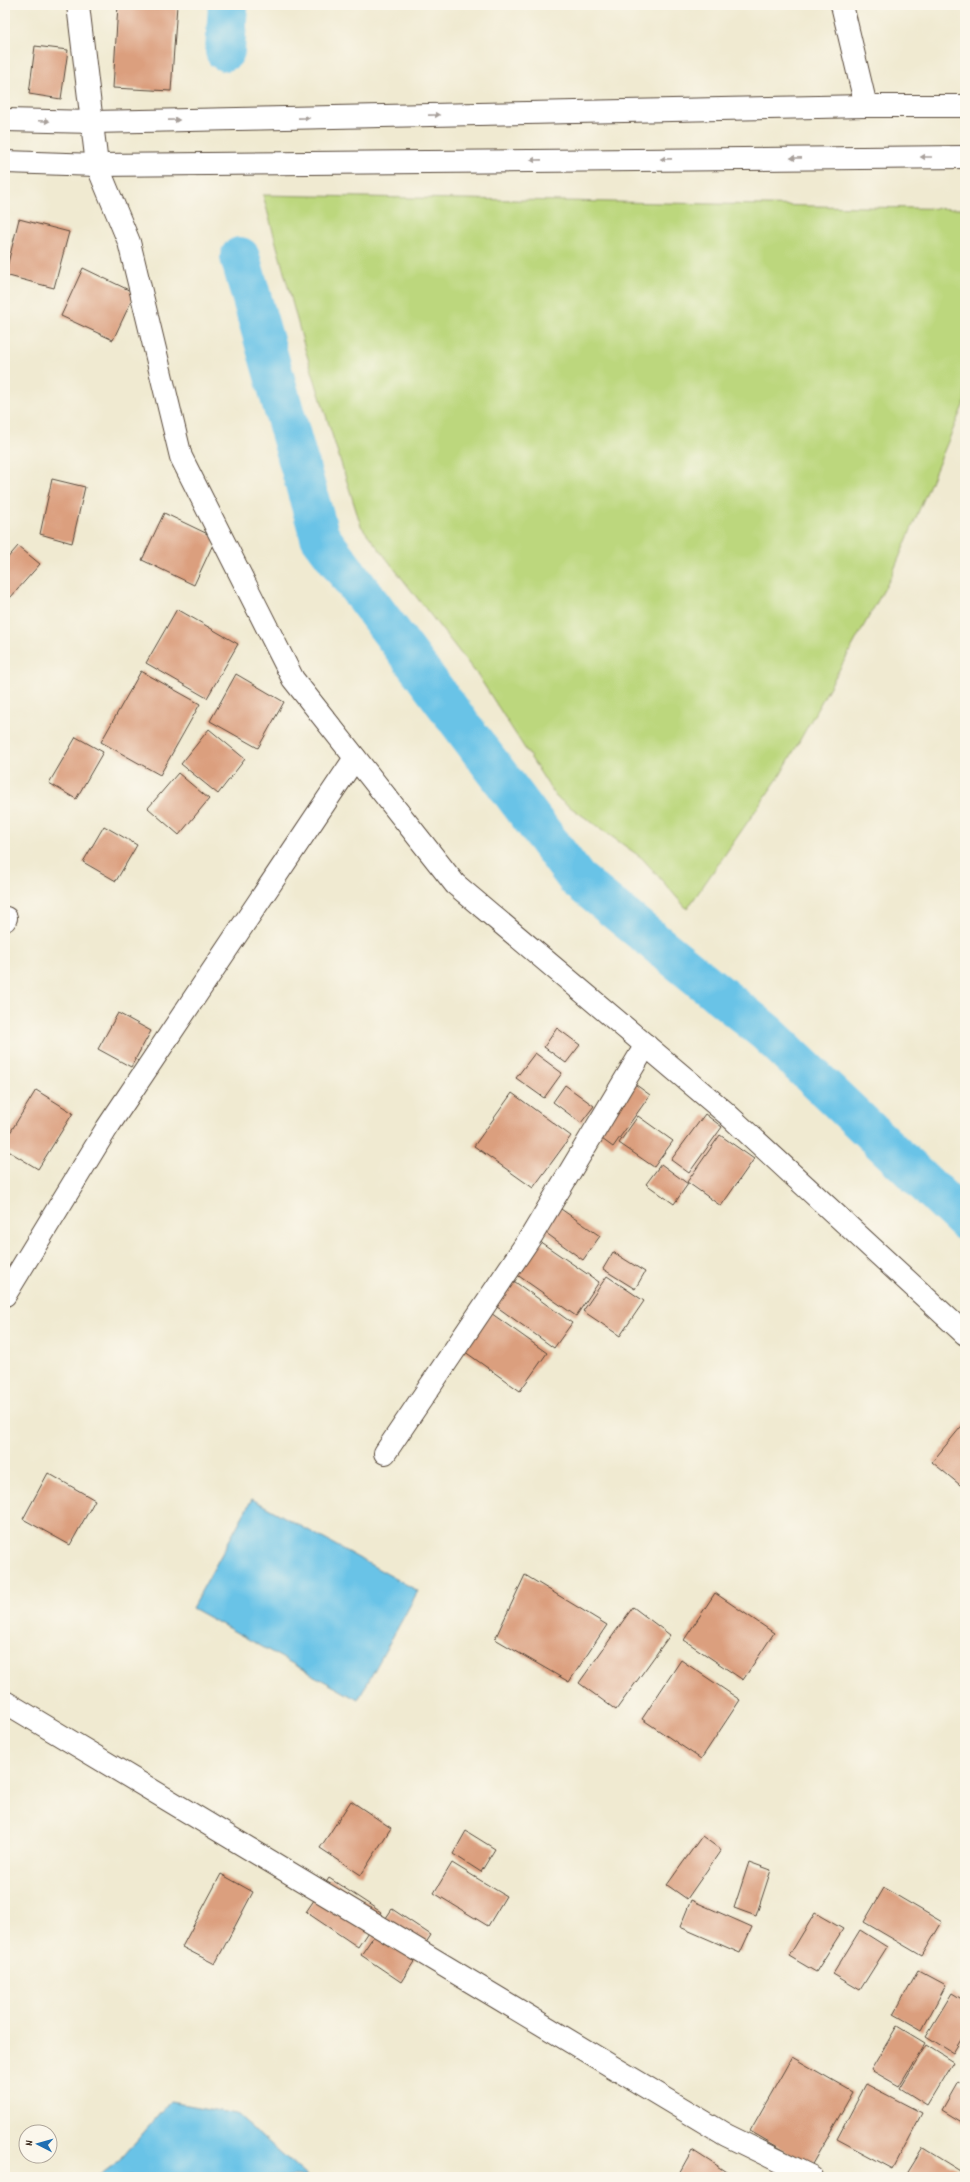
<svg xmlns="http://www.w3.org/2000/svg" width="970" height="2182" viewBox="0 0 970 2182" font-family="Dekko,sans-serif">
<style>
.green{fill:#bcd77d;stroke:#7c804e}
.water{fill:#69c3e7;stroke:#527682}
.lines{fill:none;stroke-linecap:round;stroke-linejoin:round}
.canal{stroke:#69c3e7;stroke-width:40}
.building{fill:#db9f7e}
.minor-casing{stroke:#564739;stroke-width:24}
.major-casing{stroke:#564739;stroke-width:24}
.minor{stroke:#fff;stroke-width:22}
.major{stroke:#fff;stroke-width:22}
.oneway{fill:#a79f9a}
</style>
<rect width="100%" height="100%" fill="#fbf7ec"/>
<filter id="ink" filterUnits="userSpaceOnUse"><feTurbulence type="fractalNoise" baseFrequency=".025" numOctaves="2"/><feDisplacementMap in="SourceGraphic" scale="8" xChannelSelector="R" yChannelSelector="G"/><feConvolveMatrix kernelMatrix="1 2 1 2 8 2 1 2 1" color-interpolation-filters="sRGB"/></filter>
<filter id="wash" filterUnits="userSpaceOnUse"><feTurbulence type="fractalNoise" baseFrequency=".012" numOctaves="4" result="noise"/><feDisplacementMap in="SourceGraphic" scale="16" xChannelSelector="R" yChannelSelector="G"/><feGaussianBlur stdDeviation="0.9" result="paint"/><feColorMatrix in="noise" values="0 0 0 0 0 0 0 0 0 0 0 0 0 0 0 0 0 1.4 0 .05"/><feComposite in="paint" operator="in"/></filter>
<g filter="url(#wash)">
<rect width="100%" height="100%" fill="#f0ead1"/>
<path class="green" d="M263,195L965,209V401L891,577L781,774L687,909L642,858L556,797L479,677L361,526L305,349Z"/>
<g class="water">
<path d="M252,1499L418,1591L358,1700L192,1608Z"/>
<path d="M170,2102L237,2114L308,2177H97L119,2161Z"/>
</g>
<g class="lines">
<g class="canal">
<path d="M225,51L228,5"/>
<path d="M240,257L320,537L577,879L767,1033L965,1221"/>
</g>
</g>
<g id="blocks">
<g class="building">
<path d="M118,5H177L171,91L113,88Z"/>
<path d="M35,46L68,50L61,99L29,94Z"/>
<path d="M19,219L69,232L54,288L5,275Z"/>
<path d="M83,268L135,293L113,340L61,316Z"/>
<path d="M52,479L85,487L72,543L40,534Z"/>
<path d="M164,513L216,538L194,585L142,560Z"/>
<path d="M18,546L40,564L10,598L5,594V561Z"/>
<path d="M177,609L238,644L207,698L146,663Z"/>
<path d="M141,671L200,704L160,775L101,742Z"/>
<path d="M236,674L284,702L258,748L210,721Z"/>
<path d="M209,729L245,759L218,794L181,764Z"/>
<path d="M76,737L103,752L76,799L49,783Z"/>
<path d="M178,773L209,799L179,835L148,808Z"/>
<path d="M104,826L137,845L116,881L83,862Z"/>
<path d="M118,1013L151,1031L131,1067L98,1049Z"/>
<path d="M557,1028L580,1045L566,1063L544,1047Z"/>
<path d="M535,1053L562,1073L544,1098L516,1078Z"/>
<path d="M632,1082L650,1095L613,1147L595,1134Z"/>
<path d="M565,1085L594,1106L581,1123L553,1102Z"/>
<path d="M36,1090L73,1113L38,1169L5,1149V1141Z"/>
<path d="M512,1093L571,1136L533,1188L474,1146Z"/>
<path d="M705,1114L722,1127L689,1173L671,1160Z"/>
<path d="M638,1116L673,1141L654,1167L619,1143Z"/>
<path d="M720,1135L754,1159L721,1206L687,1182Z"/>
<path d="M661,1164L688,1184L674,1204L646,1184Z"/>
<path d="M558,1207L600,1236L583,1260L542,1230Z"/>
<path d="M536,1239L599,1282L576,1316L513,1272Z"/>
<path d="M613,1252L645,1272L635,1289L603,1269Z"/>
<path d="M607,1276L644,1301L620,1336L583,1311Z"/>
<path d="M511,1279L572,1323L554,1348L493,1304Z"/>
<path d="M488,1311L547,1353L520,1391L461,1349Z"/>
<path d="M965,1422V1489L932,1462Z"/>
<path d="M48,1473L95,1500L70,1545L23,1519Z"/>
<path d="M525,1575L607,1625L569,1682L495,1639Z"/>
<path d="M715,1593L774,1633L743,1680L684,1640Z"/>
<path d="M633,1607L670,1635L616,1710L579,1683Z"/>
<path d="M681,1660L740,1700L701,1759L642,1719Z"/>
<path d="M351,1801L391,1828L361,1875L320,1848Z"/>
<path d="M466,1831L495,1849L481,1872L453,1854Z"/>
<path d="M702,1836L721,1850L687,1899L667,1885Z"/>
<path d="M749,1862L771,1870L756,1916L734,1908Z"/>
<path d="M452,1863L506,1896L488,1926L434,1893Z"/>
<path d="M221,1874L253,1892L215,1964L182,1947Z"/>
<path d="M329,1878L381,1912L358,1947L306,1912Z"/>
<path d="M884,1888L942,1922L922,1956L864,1922Z"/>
<path d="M691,1900L752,1927L740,1953L680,1927Z"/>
<path d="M392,1909L431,1935L401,1982L361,1955Z"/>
<path d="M815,1913L843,1929L816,1972L789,1956Z"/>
<path d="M860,1930L887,1947L860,1990L833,1974Z"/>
<path d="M918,1970L946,1985L922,2030L894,2014Z"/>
<path d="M952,1993L965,2001V2033L953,2053L926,2036Z"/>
<path d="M897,2026L925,2043L899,2086L871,2070Z"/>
<path d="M926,2045L953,2062L927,2105L900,2088Z"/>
<path d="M792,2057L853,2092L811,2166L750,2131Z"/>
<path d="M958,2082L965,2087V2124L942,2110Z"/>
<path d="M866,2084L922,2113L893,2169L837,2139Z"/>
<path d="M923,2148L965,2174V2177H905Z"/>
<path d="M692,2150L734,2177H677Z"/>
</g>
</g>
</g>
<g filter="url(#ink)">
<use href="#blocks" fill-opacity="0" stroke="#564739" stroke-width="1"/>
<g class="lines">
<defs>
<g id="minor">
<path d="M78,5L97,165L129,242L181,457L293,679L455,884L726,1113L965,1334"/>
<path d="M842,5L866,106"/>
<path d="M5,920L6,918"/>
<path d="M5,1295L107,1128L355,758"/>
<path d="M385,1453L532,1235L646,1045"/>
<path d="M5,1702L726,2135L812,2177"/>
</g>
<g id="major">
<path d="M5,120L93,122L866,106H965"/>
<path d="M5,162L97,165L965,157"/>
</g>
</defs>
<use href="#minor" class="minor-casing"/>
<use href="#major" class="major-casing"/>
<use href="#minor" class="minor"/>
<use href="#major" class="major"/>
</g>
<defs><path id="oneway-solid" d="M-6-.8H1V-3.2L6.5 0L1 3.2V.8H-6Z"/></defs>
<g class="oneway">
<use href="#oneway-solid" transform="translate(434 115) rotate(-1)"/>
<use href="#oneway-solid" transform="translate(304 118) rotate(-1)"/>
<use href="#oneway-solid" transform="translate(174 120) rotate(-1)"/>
<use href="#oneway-solid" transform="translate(44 121) rotate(2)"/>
<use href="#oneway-solid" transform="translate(926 157) rotate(180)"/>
<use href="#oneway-solid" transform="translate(796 158) rotate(179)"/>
<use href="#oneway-solid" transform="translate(666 159) rotate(179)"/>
<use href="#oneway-solid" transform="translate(536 160) rotate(179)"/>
</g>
</g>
<rect width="970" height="2182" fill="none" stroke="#fbf7ec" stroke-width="20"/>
<g transform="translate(38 2144) rotate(276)"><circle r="19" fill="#fbf7ec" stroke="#aea59a"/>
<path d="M0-3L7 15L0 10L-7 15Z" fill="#1f6fb2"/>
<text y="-6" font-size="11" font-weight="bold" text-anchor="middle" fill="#3b2a1e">N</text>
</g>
</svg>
